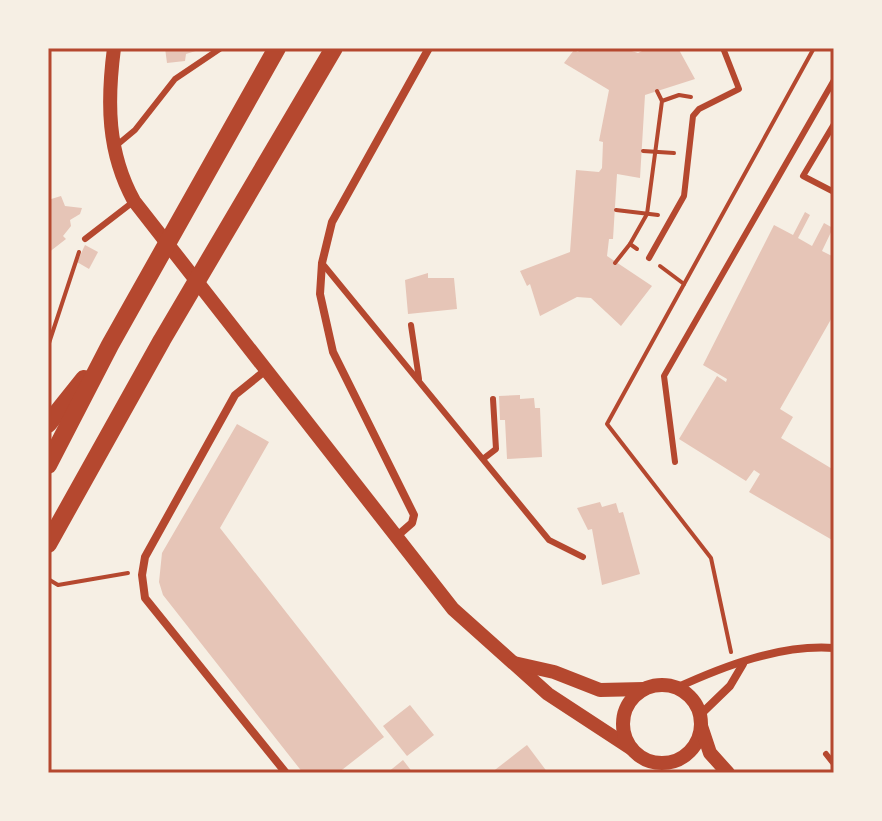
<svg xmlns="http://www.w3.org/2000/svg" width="882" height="821" viewBox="0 0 882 821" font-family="Signika,sans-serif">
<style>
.building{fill:#e6c5b7}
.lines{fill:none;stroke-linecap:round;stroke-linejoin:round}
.path{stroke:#b5482f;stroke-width:4}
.service{stroke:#b5482f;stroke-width:6}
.minor{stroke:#b5482f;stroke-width:8}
.tertiary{stroke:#b5482f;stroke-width:14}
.trunk{stroke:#b5482f;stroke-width:18}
.neatline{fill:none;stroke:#b5482f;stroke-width:3}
</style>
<rect width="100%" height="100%" fill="#f6efe4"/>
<g class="building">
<path d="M165,48H205L186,54L185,61L167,63Z"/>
<path d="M581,48H622L638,53L648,48H678L695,79L645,95L640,178L617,174L613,239H609L607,256L652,286L621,326L591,298L577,297L540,316L530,284L527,286L520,271L570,252L576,170L599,172L602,168L603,142L599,141L609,90L564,63L574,50L578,52Z"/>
<path d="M61,196L65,206L82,208L80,214L70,220L71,226L63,236L66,239L48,253V200Z"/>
<path d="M805,212L810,215L798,238L812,246L824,223L833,228L822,251L834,257V314L780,409L793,417L781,438L834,470V541L749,492L760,474L754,470L746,481L679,439L717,376L726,382L727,379L703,365L774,225L793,235Z"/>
<path d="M85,245L98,252L89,269L77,262Z"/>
<path d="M428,273V278H454L457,309L408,314L405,280Z"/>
<path d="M520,395V399L534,398L535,408H540L542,457L507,459L505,420H500L499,396Z"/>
<path d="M237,424L269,442L220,528L384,737L338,773H303L163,595L159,582L162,553Z"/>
<path d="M600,502L602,507L616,503L619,513L623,512L640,574L602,585L592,529L588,530L577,508Z"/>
<path d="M410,705L434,735L407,756L383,726Z"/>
<path d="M527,745L548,773H491L523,748Z"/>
<path d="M403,760L413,773H387Z"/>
</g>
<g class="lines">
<g class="path">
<path d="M657,91L662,101"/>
<path d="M643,151L674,153"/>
<path d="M616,210L658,215"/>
<path d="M637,249L630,244L647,214L662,101L679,95L691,97"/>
<path d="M615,263L630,244"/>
<path d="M660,266L684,284"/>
<path d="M48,346L79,252"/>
<path d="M48,579L58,585L128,573"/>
<path d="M731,652L711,558L607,424L814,48"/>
</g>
<g class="service">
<path d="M834,124L803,176L834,192"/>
<path d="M117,145L135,130L175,79L221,48"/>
<path d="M85,239L133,202"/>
<path d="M649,258L684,196L693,116L699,109L739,89L723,48"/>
<path d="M322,263L549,540L583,557"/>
<path d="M411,325L419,379"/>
<path d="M483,459L496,449L493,399"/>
<path d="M675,462L664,376L834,80"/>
<path d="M826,754L834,764"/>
</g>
<g class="minor">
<path d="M266,370L235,395L145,557L142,575L145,598L286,773"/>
<path d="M396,537L412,523L414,515L333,352L320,294L322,263L332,222L429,48"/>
<path d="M676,688C724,666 781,644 834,648"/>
<path d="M700,715L730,686L743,664"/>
</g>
<g class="tertiary">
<path d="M114,48C107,102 107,152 134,201L453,609L548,694L632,749"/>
<path d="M514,663L554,672L600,690L644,689"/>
<circle cx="662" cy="724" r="39"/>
<path d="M701,726L710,753L728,773"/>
</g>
<g class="trunk">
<path d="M48,424L84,379"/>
<path d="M48,465L110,345L277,48"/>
<path d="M48,544L162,340L334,48"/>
</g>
</g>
<rect width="882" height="821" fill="none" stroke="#f6efe4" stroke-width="100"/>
<rect x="50" y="50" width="782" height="721" class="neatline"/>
</svg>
